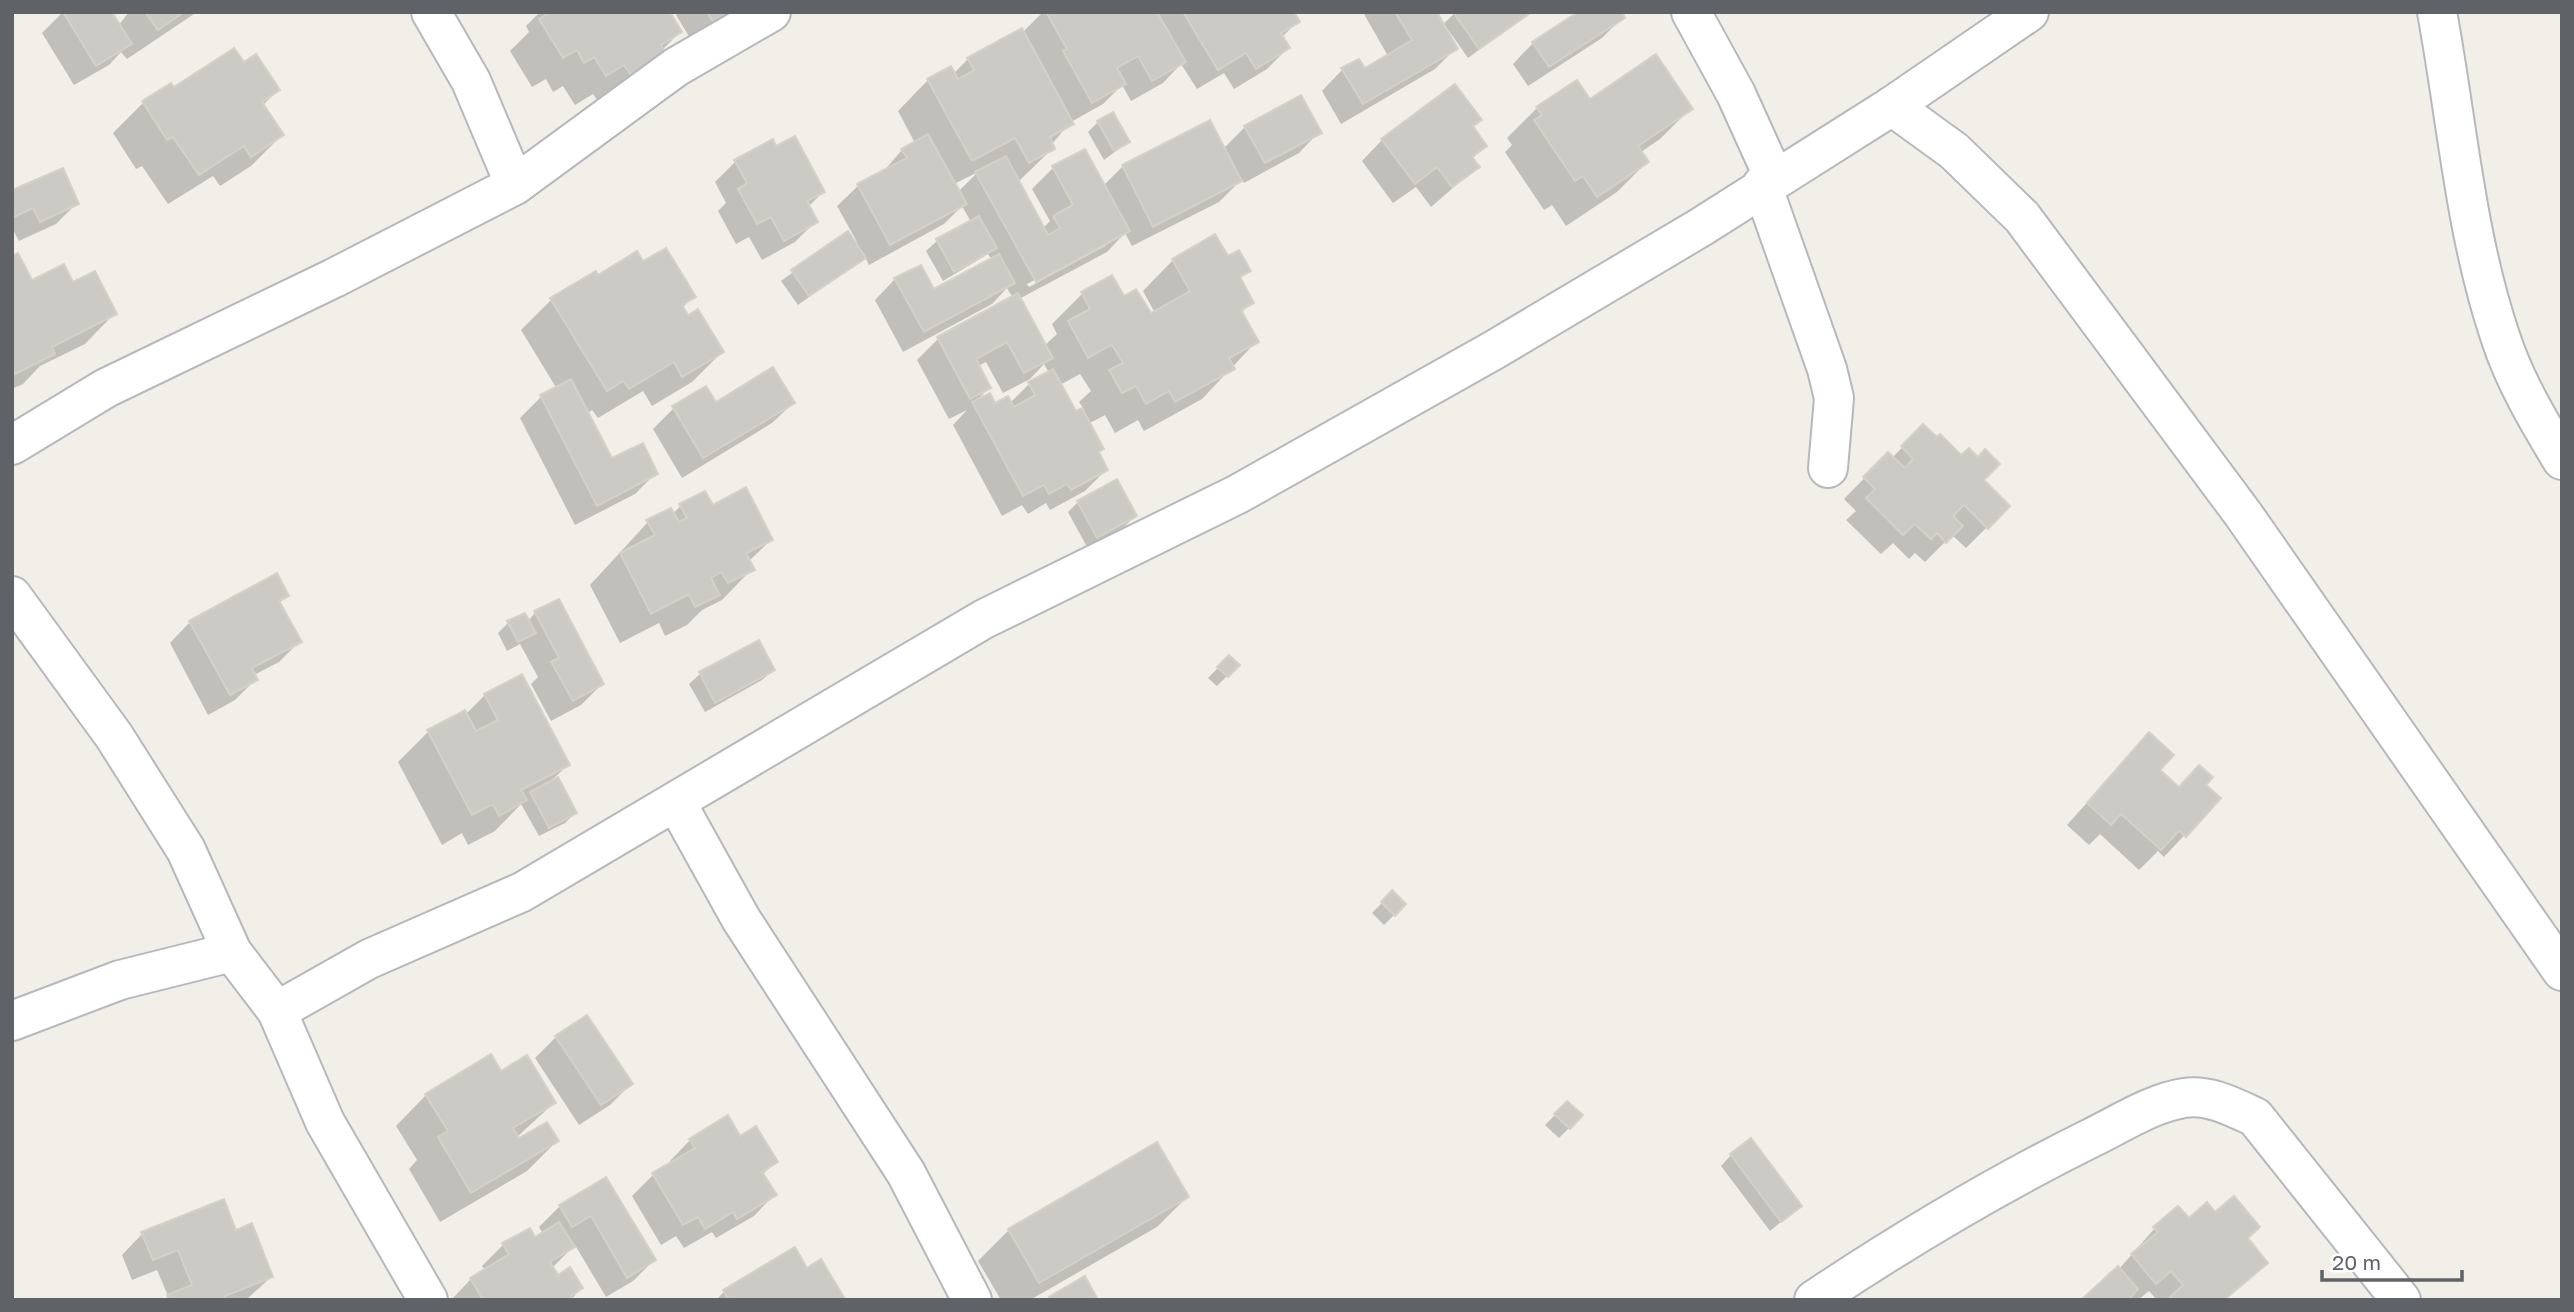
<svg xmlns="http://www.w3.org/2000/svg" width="2574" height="1312" viewBox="0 0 2574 1312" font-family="'Golos Text',sans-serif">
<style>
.shadow{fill:#0003;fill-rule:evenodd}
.building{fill:#cccac5;stroke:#d6d1c6;stroke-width:2}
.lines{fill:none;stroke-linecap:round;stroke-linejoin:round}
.minor-casing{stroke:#b5b8bc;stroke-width:42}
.minor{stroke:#fff;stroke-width:38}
</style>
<rect width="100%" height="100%" fill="#f1efe8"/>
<g class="shadow">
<path d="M63,12H110L118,26L129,12H197L127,59L121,52L109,65L74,85L42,33Z"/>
<path d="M540,12H645L680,32L662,50L664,53L600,104L593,94L575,105L563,86L553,92L546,79L532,87L510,51L529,32L526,26Z"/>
<path d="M679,12H742L693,43L676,15Z"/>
<path d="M1043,12H1292L1298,21L1282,37L1288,48L1267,69L1234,89L1224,73L1197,89L1181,64L1163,83L1131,101L1122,85L1103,104L1071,122L1051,145L1053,148L1018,182L1043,228L1050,221L1032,189L1053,168L1103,186L1123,166L1223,149L1245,127L1319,132L1299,153L1244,183L1242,179L1219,202L1132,246L1125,233L1107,252L1019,299L1044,346L1057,334L1052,324L1082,294L1124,298L1150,316L1155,313L1143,291L1173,260L1227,259L1249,270L1239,280L1252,302L1241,313L1257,341L1202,399L1144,431L1138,420L1115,433L1105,415L1088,424L1106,470L1085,491L1050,510L1046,503L1028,514L1022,505L1002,516L953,425L967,410L949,419L917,360L938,339L1013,298L1007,288L992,304L903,352L875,300L895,279L934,291L992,260L988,254L943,281L926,251L937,241L971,222L962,206L944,224L869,265L865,257L798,305L781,281L848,233L855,244L857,242L837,206L858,186L882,173L902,150L915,143L898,111L928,80L953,74L968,59L1022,33ZM978,172L958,192L954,184ZM1105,242V246L1029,287L1027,284ZM986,362L1003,393L1030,379L1044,364L1049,373L1029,384L1010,403L995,406L975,402L989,388L978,366ZM1080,374L1091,391L1079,402L1084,409L1075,414L1060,385Z"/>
<path d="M1365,12H1435L1442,25L1456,12L1527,14L1468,58L1447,28L1445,29L1456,48L1435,69L1341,124L1322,91L1342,70H1364L1388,56L1364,14Z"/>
<path d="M1623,17L1602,38L1528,86L1513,64L1533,43Z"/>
<path d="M243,64L278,90L262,106L282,135L251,166L220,186L213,176L168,204L142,166L136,169L113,133L143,103Z"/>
<path d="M1589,101L1690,109L1660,139L1641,152L1647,162L1617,192L1566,226L1552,205L1544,210L1505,152L1512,145L1507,138L1537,108Z"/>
<path d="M1479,120L1471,128L1485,146L1472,159L1477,167L1431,207L1416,187L1393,203L1362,161L1382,140Z"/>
<path d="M1098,122L1128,142L1104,160L1088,132Z"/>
<path d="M736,161L823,192L808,207L816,221L795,242L762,260L749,237L736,244L718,211L726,203L715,182Z"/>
<path d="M12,192L77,203L56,224L19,241L12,228Z"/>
<path d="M12,258L31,282L72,285L115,313L85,344L40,366L23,384L12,389Z"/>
<path d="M642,264L694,296L682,308L722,352L692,382L652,406L643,391L598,418L592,410L587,413L612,461L656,473L635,494L575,525L520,418L541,397L557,389L521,330L551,300L597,277Z"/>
<path d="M793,403L772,423L682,478L653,429L674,408Z"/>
<path d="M1923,426L2008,506L1966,548L1952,535L1925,562L1915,553L1909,559L1893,543L1881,554L1846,520L1856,511L1844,499L1888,454L1892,458Z"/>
<path d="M1078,502L1135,516L1125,526L1087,547L1068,512Z"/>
<path d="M681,506L712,507L771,540L748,562L752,569L722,600L702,610L687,625L665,636L659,623L620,643L590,585L648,522L672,514Z"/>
<path d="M287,595L279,604L299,642L279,662L254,675L256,679L235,700L208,715L170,643L190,622Z"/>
<path d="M535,613L602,684L581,705L551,721L531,684L538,677L520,644L507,651L498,633L508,623L528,621Z"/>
<path d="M758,642L773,670L762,680L705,712L689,684L700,674Z"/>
<path d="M1229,657L1238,665L1217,686L1208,678Z"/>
<path d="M485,695L568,765L550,782L575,813L565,823L539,836L521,804L495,831L468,845L462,833L442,845L398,762L428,732L465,715Z"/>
<path d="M2129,756L2158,771L2177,788L2199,767L2204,785L2219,798L2164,857L2158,851L2139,870L2100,834L2089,845L2067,825Z"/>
<path d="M1392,893L1394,915L1384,925L1372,913Z"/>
<path d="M587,1017L631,1084L610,1105L579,1125L535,1058L556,1037Z"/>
<path d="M500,1073L554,1103L517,1137L519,1141H557L527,1171L440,1222L409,1169L417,1160L396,1126L426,1095Z"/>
<path d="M1567,1103L1581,1116L1559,1138L1545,1125Z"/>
<path d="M740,1138L775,1162L762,1175L774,1195L754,1216L716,1238L712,1232L684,1248L676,1236L661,1245L632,1196L653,1175L671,1164L670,1161L690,1140Z"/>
<path d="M1731,1155L1800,1206L1770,1231L1721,1166Z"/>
<path d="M605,1179L654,1260L633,1281L606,1297L575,1245L552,1268L558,1278L581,1288L571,1300H451L471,1279L485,1271L482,1266L503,1245L534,1239L543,1234L539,1227L560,1206Z"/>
<path d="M1187,1197L1157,1227L1030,1300H1001L978,1261L1009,1230Z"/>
<path d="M2189,1221L2246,1239L2266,1263L2225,1300H2157L2149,1291L2138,1300H2131L2119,1269L2155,1228Z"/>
<path d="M142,1234L271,1277L246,1300H164L168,1296L157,1270L132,1280L122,1255Z"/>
<path d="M821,1262L842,1300H716L725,1291L807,1270Z"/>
</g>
<g class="building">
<path d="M63,12H112L132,44L96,66Z"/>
<path d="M145,12H184L158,30Z"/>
<path d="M551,12H670L682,32L661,45L666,54L631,75L624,65L606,76L594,57L584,63L577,50L563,58L539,19Z"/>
<path d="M707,12H732L714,23Z"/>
<path d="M1046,12H1157L1186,62L1152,81L1138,56L1117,68L1126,84L1092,103L1063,51L1067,49Z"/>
<path d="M1183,12H1294L1300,22L1281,33L1290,48L1256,69L1246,53L1218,70Z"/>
<path d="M1395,12H1437L1458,49L1363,104L1341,68L1359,59L1365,68L1412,40Z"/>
<path d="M1453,12H1528L1529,14L1479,49Z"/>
<path d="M1578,12H1622L1625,18L1549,67L1532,42Z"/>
<path d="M1022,28L1074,124L1050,137L1055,149L1029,163L1015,138L972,161L927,79L951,66L958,79L974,70L967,58Z"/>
<path d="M234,48L244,62L256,54L280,90L262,102L284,135L251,157L244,146L199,175L173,137L167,140L142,101L171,83L174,87Z"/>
<path d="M1656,54L1693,109L1638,146L1649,162L1597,197L1583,176L1575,181L1534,120L1542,115L1536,107L1577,80L1590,99Z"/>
<path d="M1455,84L1482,120L1473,126L1487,146L1472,157L1480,167L1452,187L1437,167L1415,184L1381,139Z"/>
<path d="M1301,95L1322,133L1265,163L1244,126Z"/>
<path d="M1113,112L1130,142L1114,151L1097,121Z"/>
<path d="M1210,120L1242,181L1153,227L1122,165Z"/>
<path d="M928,134L967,204L890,245L857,184L907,158L901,149Z"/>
<path d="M795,136L825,192L807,201L818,222L784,241L771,217L757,224L738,189L747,183L734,160L773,139L776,146Z"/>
<path d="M1085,149L1130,231L1036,282L975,172L1006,156L1048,235L1060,228L1053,216L1073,205L1052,166Z"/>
<path d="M63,168L79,204L40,222L33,208L12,218V190Z"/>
<path d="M979,216L997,248L954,272L936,239Z"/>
<path d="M848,231L866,258L809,296L791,270Z"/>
<path d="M1215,234L1228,256L1239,250L1251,271L1240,277L1254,303L1241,310L1259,342L1229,358L1235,369L1175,402L1169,391L1146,404L1136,386L1122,393L1109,370L1123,363L1114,348L1111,345L1088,358L1068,321L1090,309L1081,292L1112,275L1124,296L1136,289L1151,313L1190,291L1172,259Z"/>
<path d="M666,248L696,297L682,305L688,315L698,309L724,352L682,377L674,362L629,389L623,381L607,391L550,298L596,271L598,275L637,251L643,261Z"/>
<path d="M18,253L32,280L64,264L73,282L95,271L117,314L52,347L55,354L15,374L12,368V256Z"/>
<path d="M999,254L1015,283L924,332L894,278L921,265L934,289Z"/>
<path d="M1018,293L1053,358L1024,373L1007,342L976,359L991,388L970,399L937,337Z"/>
<path d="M773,367L795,403L703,458L672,406L706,386L716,402Z"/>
<path d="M1053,369L1076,411L1082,408L1104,449L1099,452L1108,470L1071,490L1067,484L1049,494L1044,485L1023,496L972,402L990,393L995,403L1008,396L1014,407L1035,395L1028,382Z"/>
<path d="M571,379L612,458L643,443L658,474L597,506L540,395Z"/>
<path d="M1923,424L1937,437L1940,434L1961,455L1969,448L1978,457L1985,449L2000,464L1984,480L2010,506L1988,529L1964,505L1953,516L1963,526L1946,543L1937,533L1931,539L1915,524L1903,535L1866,498L1875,489L1863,477L1888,452L1905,468L1913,459L1901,446Z"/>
<path d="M1117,479L1137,516L1097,538L1077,501Z"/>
<path d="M746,487L773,540L746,553L755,570L728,583L721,572L711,578L720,595L695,607L689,594L651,614L620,553L655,535L646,520L671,508L679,522L687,518L679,504L705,491L713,505Z"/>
<path d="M277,573L289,596L279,601L302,642L252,668L258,680L230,695L189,621Z"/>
<path d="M559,599L604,684L573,701L551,662L559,658L534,611Z"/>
<path d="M525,613L536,633L518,642L507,621Z"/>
<path d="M759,640L775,670L715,703L699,672Z"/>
<path d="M1229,655L1240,665L1228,677L1217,667Z"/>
<path d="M522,674L570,765L521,790L527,800L499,816L493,804L472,815L427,730L465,710L476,731L498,720L484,694Z"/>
<path d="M2149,732L2174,755L2160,770L2179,787L2199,765L2213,777L2206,785L2221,798L2186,837L2179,831L2161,850L2121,814L2111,825L2087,803Z"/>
<path d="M558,777L577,813L549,828L530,792Z"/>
<path d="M1392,890L1406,904L1395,916L1381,902Z"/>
<path d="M587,1015L633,1084L601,1105L555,1036Z"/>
<path d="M491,1054L501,1071L527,1055L556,1103L513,1128L519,1138L547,1122L559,1141L471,1193L438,1137L448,1131L425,1094Z"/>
<path d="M1567,1101L1583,1115L1570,1129L1554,1114Z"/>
<path d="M728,1115L740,1136L756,1126L778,1162L762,1172L777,1195L737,1219L733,1212L705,1229L698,1217L683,1225L652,1173L695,1148L689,1139Z"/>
<path d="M1751,1138L1802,1206L1781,1222L1730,1154Z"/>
<path d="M1157,1142L1189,1197L1039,1283L1008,1229Z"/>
<path d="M606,1177L656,1260L627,1278L591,1216L572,1227L559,1205Z"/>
<path d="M2234,1196L2260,1227L2248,1238L2268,1263L2224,1300H2167L2183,1285L2171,1271L2156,1284L2131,1254L2158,1232L2153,1227L2178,1206L2189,1218L2207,1202L2215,1212Z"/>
<path d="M224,1199L236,1230L252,1223L273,1277L225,1296L227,1300H169L167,1295L192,1285L178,1250L153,1260L141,1232Z"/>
<path d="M559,1222L575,1247L550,1262L558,1275L570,1267L583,1288L571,1296L573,1300H483L470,1278L509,1254L502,1243L530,1228L535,1237Z"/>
<path d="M795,1247L807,1268L821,1259L845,1299L729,1300L723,1290Z"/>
<path d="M2118,1266L2138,1289L2128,1300H2081Z"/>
<path d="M1085,1276L1098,1300H1050L1049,1297Z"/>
</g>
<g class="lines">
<defs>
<g id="minor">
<path d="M431,12L471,81L515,185"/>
<path d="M1691,12L1736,94L1774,178"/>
<path d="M2437,12C2457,120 2465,232 2500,336C2514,380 2538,420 2562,460"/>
<path d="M1892,106L1954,151L2022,217L2243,514L2562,971"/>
<path d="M1762,185L1827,369L1834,398L1828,468"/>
<path d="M12,445L106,388L334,278L515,185L676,67L771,12"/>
<path d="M12,596L114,736L186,850L232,952L277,1011L325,1122L428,1300"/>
<path d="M676,802L741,919L906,1173L972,1300"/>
<path d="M277,1011L369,959L522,892L984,619L1238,494L1494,350L1701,227L1892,106L2029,12"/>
<path d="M12,1021L120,980L232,952"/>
<path d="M1814,1300C1904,1240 1994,1186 2091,1138C2120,1124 2152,1103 2184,1098C2209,1094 2233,1107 2255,1117L2401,1300"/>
</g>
</defs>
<use href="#minor" class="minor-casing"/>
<use href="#minor" class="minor"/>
</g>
<rect width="2574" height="1312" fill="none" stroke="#5f6368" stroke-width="28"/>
<path d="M2322 1270v10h140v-10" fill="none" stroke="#5f6368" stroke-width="3.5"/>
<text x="2332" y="1270" font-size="21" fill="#5f6368" stroke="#ffffff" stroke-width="5" paint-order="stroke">20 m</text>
</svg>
